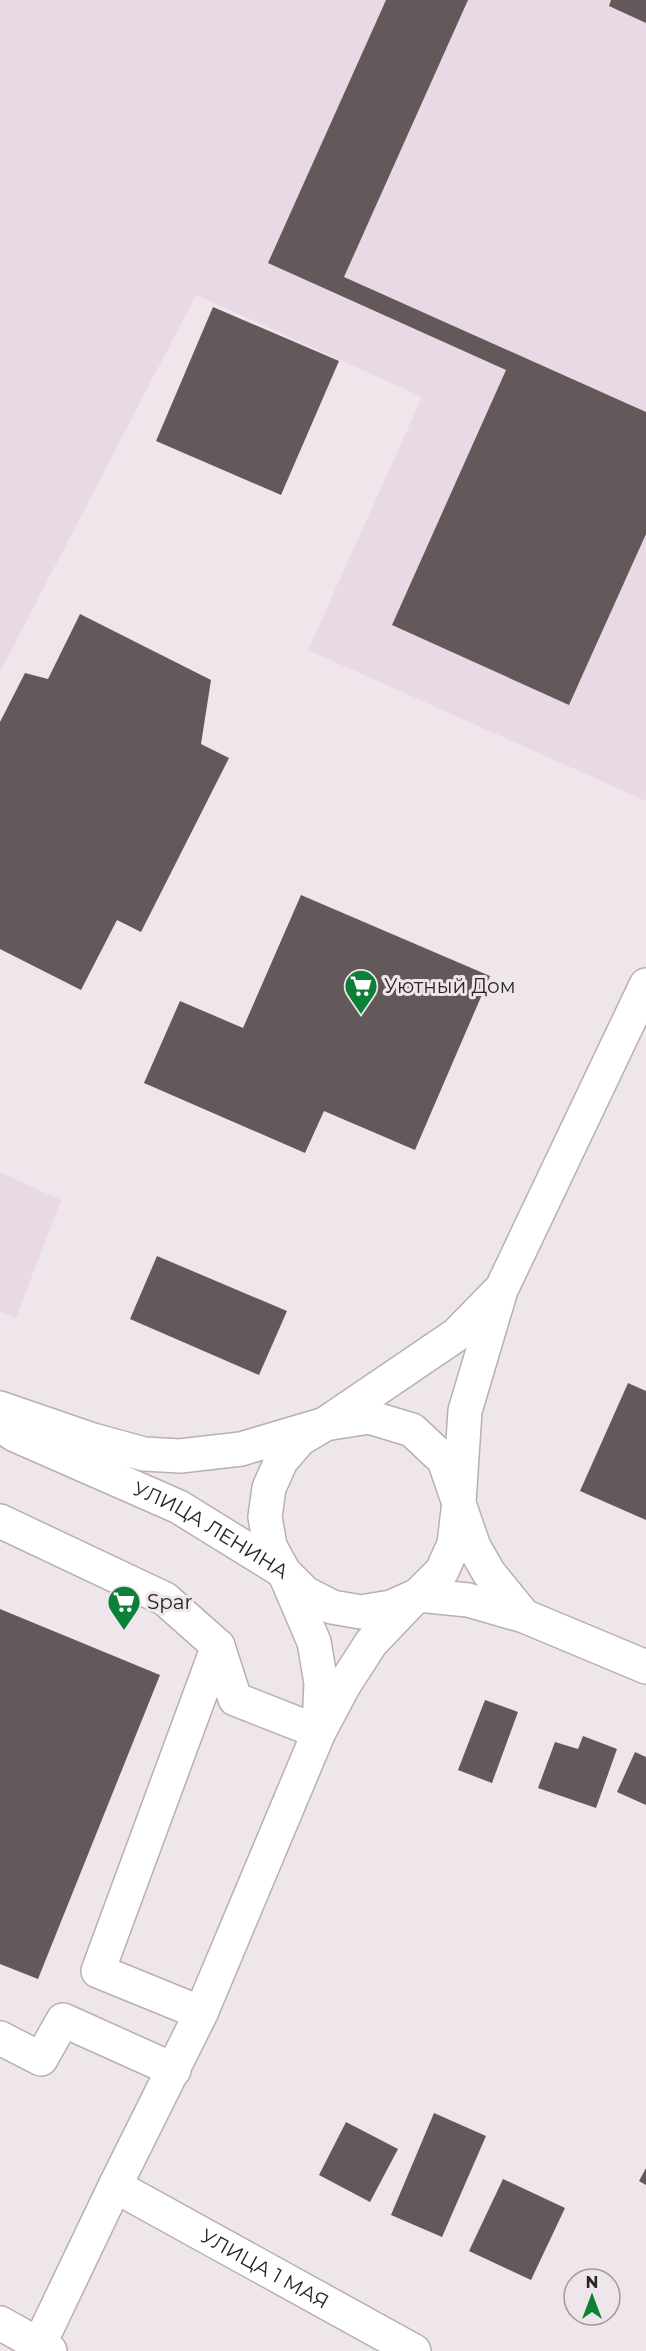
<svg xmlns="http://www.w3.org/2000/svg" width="646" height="2351" viewBox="0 0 646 2351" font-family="Montserrat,sans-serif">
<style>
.built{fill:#e9d9e5}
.building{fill:#63595a}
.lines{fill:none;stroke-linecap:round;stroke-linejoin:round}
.minor-casing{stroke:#b8afb5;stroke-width:36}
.minor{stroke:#fff;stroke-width:33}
.labels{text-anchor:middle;stroke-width:6;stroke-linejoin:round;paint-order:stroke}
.poi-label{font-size:20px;fill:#282527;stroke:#efe6ec;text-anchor:start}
.street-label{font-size:20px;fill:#282527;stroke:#efe6ec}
</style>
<rect width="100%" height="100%" fill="#efe6ec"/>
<g class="built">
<path d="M0,0H646V801L308,650L422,397L196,295L0,672Z"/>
<path d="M0,1172L61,1200L16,1318L0,1311Z"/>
</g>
<g class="building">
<path d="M386,0H468L344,277L646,412V534L569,705L392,625L506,370L268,263Z"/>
<path d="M611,0H646V23L609,6Z"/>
<path d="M213,307L339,361L281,495L156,441Z"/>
<path d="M80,614L211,680L201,744L229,758L141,932L117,920L81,990L0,949V722L25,673L48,679Z"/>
<path d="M301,895L490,976L415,1150L324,1111L305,1153L144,1083L180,1001L243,1028Z"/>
<path d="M157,1256L287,1311L259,1375L130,1319Z"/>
<path d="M628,1383L646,1391V1520L580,1491Z"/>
<path d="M0,1609L160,1675L38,1979L0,1964Z"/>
<path d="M485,1700L518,1712L492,1783L458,1770Z"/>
<path d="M583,1736L617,1749L596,1808L538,1788L555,1742L578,1749Z"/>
<path d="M635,1752L646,1757V1805L617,1792Z"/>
<path d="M434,2113L486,2136L442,2237L391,2215Z"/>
<path d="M346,2122L398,2149L370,2202L319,2175Z"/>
<path d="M646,2168V2185L639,2181Z"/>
<path d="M503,2179L565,2208L531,2280L469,2251Z"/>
</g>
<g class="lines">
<defs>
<g id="minor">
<path d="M0,1408L93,1440L144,1454L180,1456L241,1449L325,1424L456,1335L497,1293"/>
<path id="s1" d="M0,1425L15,1435L179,1507L284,1572L305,1593L332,1607L361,1612L391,1607L418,1595L442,1571L454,1544L459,1502L465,1411L501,1290L646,985"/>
<path d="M0,1521L165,1599L218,1646L235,1699L319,1732"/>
<path d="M418,1595L468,1600L524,1616L646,1667"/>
<path d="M319,1727L321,1683L314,1642L284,1572L270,1546L265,1517L269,1488L281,1461L300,1439L325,1424L369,1417L412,1430L444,1460L474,1547L489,1573L524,1616"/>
<path d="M201,2013L98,1971L218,1646"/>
<path d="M0,2038L41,2059L63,2020L174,2070"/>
<path id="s2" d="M115,2186L414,2351"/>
<path d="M0,2323L50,2351"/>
<path d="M39,2345L115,2186L201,2013L319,1732L344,1685L371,1643L413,1599"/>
</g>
</defs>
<use href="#minor" class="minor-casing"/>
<use href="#minor" class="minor"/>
</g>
<defs>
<symbol id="supermarket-pin" viewBox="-11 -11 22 30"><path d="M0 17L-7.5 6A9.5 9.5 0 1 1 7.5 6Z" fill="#0d8038" stroke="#efe6ec"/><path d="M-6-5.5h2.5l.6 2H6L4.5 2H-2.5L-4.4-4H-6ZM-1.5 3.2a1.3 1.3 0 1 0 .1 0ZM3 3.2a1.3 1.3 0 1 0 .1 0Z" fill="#fff"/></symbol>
</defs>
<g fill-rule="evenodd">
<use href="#supermarket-pin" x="342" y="967" width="38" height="52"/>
<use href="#supermarket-pin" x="105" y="1583" width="38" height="52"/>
</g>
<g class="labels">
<g class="poi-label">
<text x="384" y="993">Уютный Дом</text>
<text x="147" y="1609">Spar</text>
</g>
<g class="street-label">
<text dy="7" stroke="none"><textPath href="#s1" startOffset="236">УЛИЦА ЛЕНИНА</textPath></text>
<text dy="7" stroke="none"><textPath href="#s2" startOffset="171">УЛИЦА 1 МАЯ</textPath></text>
</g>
</g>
<g transform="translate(592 2297)"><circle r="28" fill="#efe6ec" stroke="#9f999d" stroke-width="1.5"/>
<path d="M0-4.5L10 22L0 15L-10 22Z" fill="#0d8038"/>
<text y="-9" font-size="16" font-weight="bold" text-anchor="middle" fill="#282527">N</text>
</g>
</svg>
